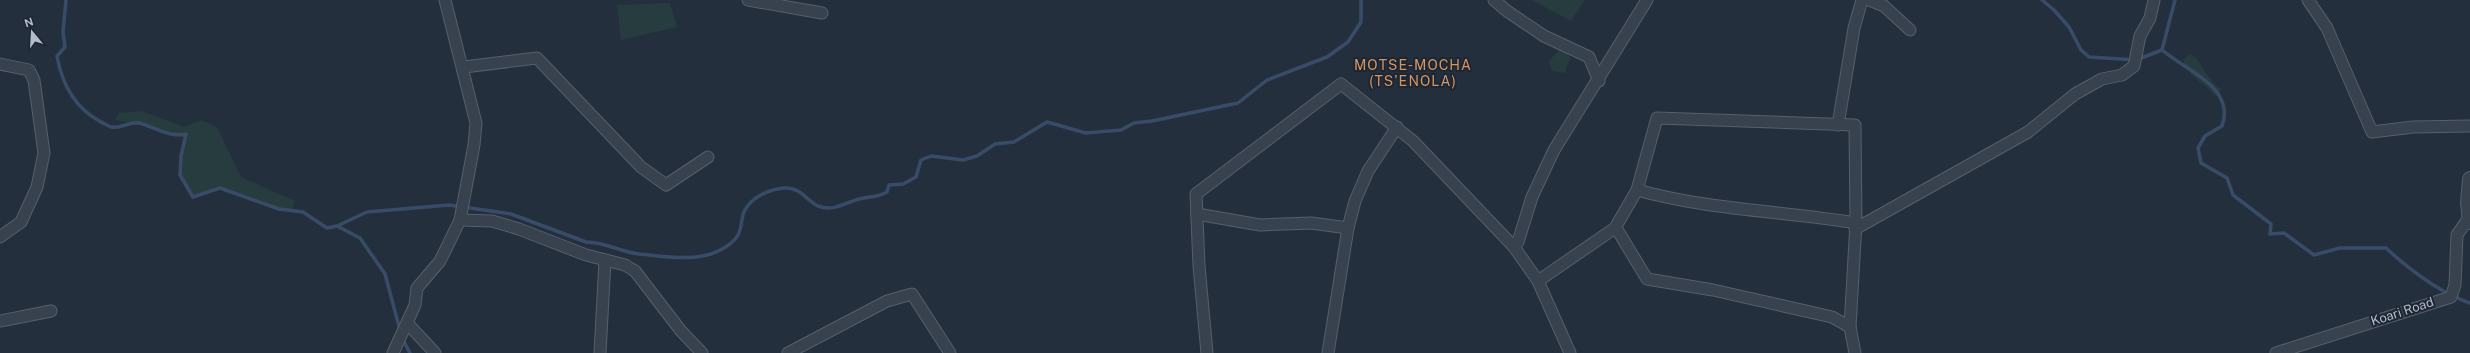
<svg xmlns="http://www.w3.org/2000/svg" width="2470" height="353" viewBox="0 0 2470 353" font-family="'Public Sans',sans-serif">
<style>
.green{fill:#263c3f}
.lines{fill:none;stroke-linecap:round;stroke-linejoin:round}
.stream{stroke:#394c67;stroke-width:3.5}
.minor-casing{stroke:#565f6c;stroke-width:13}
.tertiary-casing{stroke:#565f6c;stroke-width:16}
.minor{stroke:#38414e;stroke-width:11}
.tertiary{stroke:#38414e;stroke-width:14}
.labels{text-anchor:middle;stroke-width:4;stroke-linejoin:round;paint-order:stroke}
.street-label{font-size:13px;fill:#b4bcc9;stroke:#1d2633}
.neighbourhood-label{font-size:14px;letter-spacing:1px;fill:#d59563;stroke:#1d2633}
</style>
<rect width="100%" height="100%" fill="#242f3e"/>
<g class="green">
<path d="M1532,0H1585L1571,21Z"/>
<path d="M670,3L677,27L621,40L617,5Z"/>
<path d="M1562,47L1571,58L1566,68V73L1552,71L1549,61Z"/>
<path d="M2191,54C2203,62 2207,81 2221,89L2219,96H2215C2205,82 2186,77 2183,59Z"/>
<path d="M142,111L184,127L201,120L217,127L241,177L295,201L292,210L279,209L220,188L193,197L180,175L181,156L185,134L175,137L157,128L115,120L118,113Z"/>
</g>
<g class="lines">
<g class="stream">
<path d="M66,0L63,32L65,47L57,56C62,85 75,108 101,122C104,123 109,127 112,127C121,129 130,121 139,123C155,127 170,138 186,134L181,156L180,175L193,197L220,188L279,209L303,212L327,228L337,226L360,238L385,274L400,330"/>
<path d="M2042,0L2054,10L2069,27L2081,50L2089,57L2136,60L2162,50C2185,70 2236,87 2222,126L2205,136L2198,148L2201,163L2227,178L2233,195L2271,224L2270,234L2284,233L2314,255L2340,248H2386C2411,271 2438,292 2470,303"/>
<path d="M2162,50L2175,0"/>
<path d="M337,226L367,212L449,205L511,214L586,242C605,242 621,252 639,254C661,256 688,261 711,254C720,251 733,244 738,235C742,228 741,219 744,212C751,197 769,189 785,188C800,187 806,200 818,206C834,212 844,203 859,199C870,196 877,198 887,192L889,185L903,184L916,177L921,160L931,156L963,160L977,156L995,144L1014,142L1047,122L1086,133L1121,130L1134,123L1152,121L1238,103L1267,80L1327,57L1348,42L1361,22V0"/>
<path d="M402,338L410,353"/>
</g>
<defs>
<g id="minor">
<path d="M748,0L822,13"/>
<path d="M1494,0L1507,11L1544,36L1589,57L1599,81"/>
<path d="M1869,0L1884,6L1910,30"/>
<path d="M2308,0L2327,28L2372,132L2413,127L2470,126"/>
<path d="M0,64L29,70L34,80L44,153L37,187L21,222L0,237"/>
<path d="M464,67L537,58L641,167L666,185L708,157"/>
<path d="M1838,125L1854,28L1862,0"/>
<path d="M1637,190C1709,210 1783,211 1856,223"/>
<path d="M1197,214L1260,225L1311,223L1348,228"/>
<path d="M460,220L492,221L519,229L586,255L625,265L635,271L681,331L702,353"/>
<path d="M1615,228L1618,231L1647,279L1713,290L1832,317L1850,327"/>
<path d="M1855,229L2028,132L2075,94L2102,79L2122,75L2134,66L2140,36L2150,18L2154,0"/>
<path d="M1514,247L1518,242L1532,197L1554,150L1647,0"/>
<path d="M1538,281L1615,228L1637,190L1657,118L1855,125L1856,223L1850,327L1855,353"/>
<path d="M0,321L51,311"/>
<path d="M407,323L435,353"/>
<path d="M393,353L415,305L417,288L440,261L460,220L474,145L476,123L445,0"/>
<path d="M600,353L605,260"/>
<path d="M788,353L887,301L912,294L950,353"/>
<path d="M1207,353L1199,266L1196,194L1341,84L1413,141L1514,247L1538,281L1570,353"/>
<path d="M1328,353L1348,228L1355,201L1368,171L1397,127"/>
<path d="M2276,353L2451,297L2455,285L2457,235L2468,219"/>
</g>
<path id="tertiary" d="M2470,179L2468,203L2470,222"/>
</defs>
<use href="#minor" class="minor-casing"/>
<use href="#tertiary" class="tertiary-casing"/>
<use href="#minor" class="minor"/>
<use href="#tertiary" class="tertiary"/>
</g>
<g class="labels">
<g class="street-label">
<text transform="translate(2402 311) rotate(-18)" y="5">Koari Road</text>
</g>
<g class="neighbourhood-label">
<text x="1413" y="70">MOTSE-MOCHA<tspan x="1413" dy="16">(TS'ENOLA)</tspan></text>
</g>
</g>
<g transform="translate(32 32) rotate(342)" stroke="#1d2633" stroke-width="3" paint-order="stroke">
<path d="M0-3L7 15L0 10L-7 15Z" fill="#b4bcc9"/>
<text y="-6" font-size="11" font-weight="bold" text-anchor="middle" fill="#b4bcc9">N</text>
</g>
</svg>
